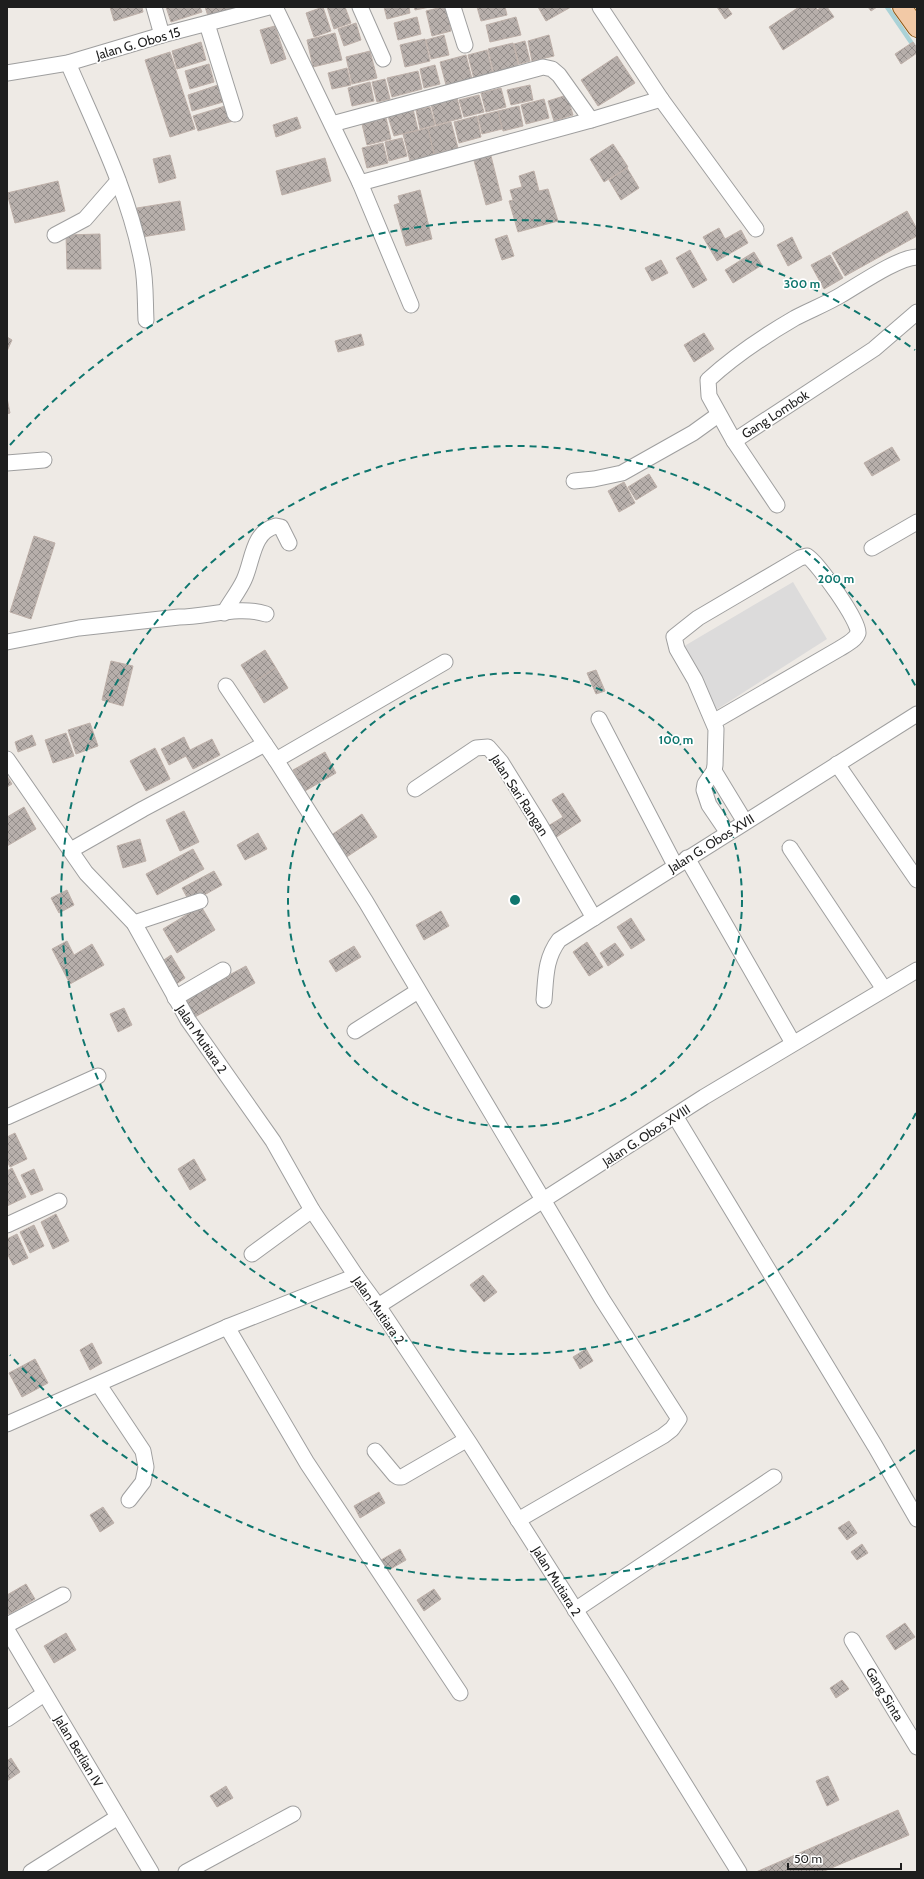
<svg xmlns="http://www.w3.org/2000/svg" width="924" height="1879" viewBox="0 0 924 1879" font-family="Cabin,sans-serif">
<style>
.residential{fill:#dcdbdb}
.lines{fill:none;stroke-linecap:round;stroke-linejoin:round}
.stream{stroke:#aad2d7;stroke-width:4.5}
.building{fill:url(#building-cross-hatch);stroke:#beb0a9}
.minor-casing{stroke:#9f9f9f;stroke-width:17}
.major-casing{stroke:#89540f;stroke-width:20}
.minor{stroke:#fff;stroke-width:15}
.major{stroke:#f2c9a6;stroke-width:18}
.ring{fill:none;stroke:#0f766e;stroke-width:2;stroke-dasharray:7 5}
.labels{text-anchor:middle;stroke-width:3.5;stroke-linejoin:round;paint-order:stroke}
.street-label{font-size:13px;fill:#1e1e1e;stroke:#fff}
.centre{fill:#0f766e;stroke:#fff;stroke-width:2}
.ring-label{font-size:12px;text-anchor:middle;font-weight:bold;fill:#0f766e;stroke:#fff;stroke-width:3.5;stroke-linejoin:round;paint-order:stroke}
</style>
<defs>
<pattern id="building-cross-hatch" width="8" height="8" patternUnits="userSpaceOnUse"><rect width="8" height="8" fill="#b7afab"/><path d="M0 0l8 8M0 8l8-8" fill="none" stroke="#948e8b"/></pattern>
</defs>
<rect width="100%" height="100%" fill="#eeeae5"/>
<path class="residential" d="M793,582L827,639L716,710L681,648Z"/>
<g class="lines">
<path class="stream" d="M887,7L917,51"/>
</g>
<g class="building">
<path d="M110,7H142L143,12L114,21Z"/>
<path d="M166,7H200L202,12L171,22Z"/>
<path d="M205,7H238L208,16Z"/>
<path d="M323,7L331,31L314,37L306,13Z"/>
<path d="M327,7H345L351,23L334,29Z"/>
<path d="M384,7H409L410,13L387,19Z"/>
<path d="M414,7H430L415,10Z"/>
<path d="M442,7H446L451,31L432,36L426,11Z"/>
<path d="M477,7H505L507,15L481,21Z"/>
<path d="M538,7H571L546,21Z"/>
<path d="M717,7H727L732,14L725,19Z"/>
<path d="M799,7H816L817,10L822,7H827L834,17L783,50L769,27Z"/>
<path d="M868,7H877L871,11Z"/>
<path d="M417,17L421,34L398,40L394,23Z"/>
<path d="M516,17L521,35L490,42L486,25Z"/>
<path d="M356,23L361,40L344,46L338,29Z"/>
<path d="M275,26L286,59L271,64L260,30Z"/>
<path d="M335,33L342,60L313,67L307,40Z"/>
<path d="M444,35L449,55L431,59L426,40Z"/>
<path d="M549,35L554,56L532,61L528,41Z"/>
<path d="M425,39L430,61L405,67L400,45Z"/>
<path d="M525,41L530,61L519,64L514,44Z"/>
<path d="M201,42L206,60L177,69L172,51Z"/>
<path d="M913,42L917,48V53L901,64L895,54Z"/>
<path d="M513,43L519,68L494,74L488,49Z"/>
<path d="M487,50L493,74L474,79L468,55Z"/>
<path d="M370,51L377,78L352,84L346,57Z"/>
<path d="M170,52L195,129L170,137L145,60Z"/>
<path d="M466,55L472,79L446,85L440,62Z"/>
<path d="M617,56L635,83L598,106L581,80Z"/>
<path d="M209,64L214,82L190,89L185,71Z"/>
<path d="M435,65L440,84L424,88L420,69Z"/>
<path d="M347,68L351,85L332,89L328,73Z"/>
<path d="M418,71L422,89L392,97L387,78Z"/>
<path d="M385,79L390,99L377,102L372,82Z"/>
<path d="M370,82L374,101L352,106L348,88Z"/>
<path d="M218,85L223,102L192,111L188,95Z"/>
<path d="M530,85L533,100L511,105L507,90Z"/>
<path d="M501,88L506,107L486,112L481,93Z"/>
<path d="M479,95L484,112L464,117L459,100Z"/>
<path d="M567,95L573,115L554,121L548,101Z"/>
<path d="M457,98L462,118L436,125L431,104Z"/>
<path d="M544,99L549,118L526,124L521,105Z"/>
<path d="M228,105L233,121L198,131L193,116Z"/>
<path d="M519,106L523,126L503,131L498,111Z"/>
<path d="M430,107L435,125L420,129L416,110Z"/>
<path d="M413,109L418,130L394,136L388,116Z"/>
<path d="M498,111L502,129L482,134L478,116Z"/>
<path d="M477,116L481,137L459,143L454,122Z"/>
<path d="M297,117L301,128L276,137L273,125Z"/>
<path d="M386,118L391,139L367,145L362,124Z"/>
<path d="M451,122L458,148L434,154L428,128Z"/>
<path d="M428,128L434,155L410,161L403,134Z"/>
<path d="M402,138L407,156L389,161L385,142Z"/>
<path d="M383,143L388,163L367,168L362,148Z"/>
<path d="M613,144L628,167L604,182L590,159Z"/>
<path d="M490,152L502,200L486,205L473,157Z"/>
<path d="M170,155L176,178L159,183L153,159Z"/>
<path d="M325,158L331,181L282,195L276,171Z"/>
<path d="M627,168L639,188L621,200L609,180Z"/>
<path d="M534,171L539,191L548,189L558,221L518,232L509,201L513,200L510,190L522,187L519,176Z"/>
<path d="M58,181L65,211L15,223L7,193Z"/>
<path d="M420,190L432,239L406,246L394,205L400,203L398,196Z"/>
<path d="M180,201L185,230L142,237L137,208Z"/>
<path d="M907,211L917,229V236L845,276L832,253Z"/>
<path d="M719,228L725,239L741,230L748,243L717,261L703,237Z"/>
<path d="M100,234L101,269H67L66,235Z"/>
<path d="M507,235L514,256L502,260L495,239Z"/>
<path d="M792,237L802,258L788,266L777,245Z"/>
<path d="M690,250L707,280L693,288L676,258Z"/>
<path d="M754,252L762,265L733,283L725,270Z"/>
<path d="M830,255L843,278L824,289L811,265Z"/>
<path d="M661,260L668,273L652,281L645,268Z"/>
<path d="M704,333L714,349L694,362L684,345Z"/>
<path d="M361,334L364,345L338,352L335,341Z"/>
<path d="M7,337L12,340L7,351Z"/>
<path d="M7,398L10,413L7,414Z"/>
<path d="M892,447L900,460L872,476L864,463Z"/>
<path d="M649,474L657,487L636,500L628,487Z"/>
<path d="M624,482L635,503L619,512L608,491Z"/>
<path d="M34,536L55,543L31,619L10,612Z"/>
<path d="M265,650L276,668L252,683L241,665Z"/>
<path d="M111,661L133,666L123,706L102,700Z"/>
<path d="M276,668L288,688L264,703L252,683Z"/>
<path d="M596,670L605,691L596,694L587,673Z"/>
<path d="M90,723L98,746L76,754L68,730Z"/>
<path d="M66,733L74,756L53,763L45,740Z"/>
<path d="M32,735L36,745L18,752L15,742Z"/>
<path d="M184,737L190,750L212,739L220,755L193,769L186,756L169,765L161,749Z"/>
<path d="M155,748L170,779L146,791L130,761Z"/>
<path d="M325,752L336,773L305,791L293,770Z"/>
<path d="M7,776L12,784L7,787Z"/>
<path d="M563,793L581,821L555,838L548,826L563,817L552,800Z"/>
<path d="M24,807L36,829L7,846V817Z"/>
<path d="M184,811L199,842L180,851L166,820Z"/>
<path d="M362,814L377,837L342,860L327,838Z"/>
<path d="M258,833L267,849L245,860L237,845Z"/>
<path d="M140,839L146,861L123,868L117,846Z"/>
<path d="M193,849L204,869L157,895L146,874Z"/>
<path d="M214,871L222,885L190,903L182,888Z"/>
<path d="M67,890L74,905L59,913L51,898Z"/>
<path d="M201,906L215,930L177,953L163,929Z"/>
<path d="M441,911L449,926L424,940L416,925Z"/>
<path d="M631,918L645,940L631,949L617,927Z"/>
<path d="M67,941L74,955L92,944L104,965L70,984L52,949Z"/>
<path d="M587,942L603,967L589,976L573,952Z"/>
<path d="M615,943L624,955L608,966L600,953Z"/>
<path d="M354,946L361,957L336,972L329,961Z"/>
<path d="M171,955L185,978L175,985L161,962Z"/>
<path d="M246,966L255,983L195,1017L185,999Z"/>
<path d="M124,1008L132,1025L118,1032L110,1014Z"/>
<path d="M15,1133L27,1159L10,1167L7,1161V1137Z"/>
<path d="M194,1159L206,1180L190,1190L178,1169Z"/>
<path d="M12,1168L26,1197L7,1206V1171Z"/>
<path d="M34,1169L43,1190L31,1195L21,1175Z"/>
<path d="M56,1214L69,1241L53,1249L41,1222Z"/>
<path d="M34,1225L44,1246L30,1253L20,1232Z"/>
<path d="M17,1234L28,1258L13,1265L7,1253V1239Z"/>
<path d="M483,1275L497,1292L484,1302L470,1285Z"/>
<path d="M92,1343L102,1363L90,1370L80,1350Z"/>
<path d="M586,1349L593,1361L580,1369L573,1357Z"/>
<path d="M35,1359L48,1383L22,1397L9,1373Z"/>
<path d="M379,1492L385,1503L360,1518L354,1506Z"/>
<path d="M103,1507L114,1523L100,1532L90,1515Z"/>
<path d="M849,1521L857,1533L847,1540L838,1528Z"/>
<path d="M862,1544L868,1553L857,1560L851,1552Z"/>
<path d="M400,1549L406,1560L387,1571L381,1560Z"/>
<path d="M26,1584L35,1599L9,1614L7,1611V1595Z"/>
<path d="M434,1589L441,1599L424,1611L417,1600Z"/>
<path d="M905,1623L915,1637L895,1650L886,1636Z"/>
<path d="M66,1633L76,1650L54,1663L44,1646Z"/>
<path d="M842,1680L849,1689L836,1698L830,1688Z"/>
<path d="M11,1758L20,1772L7,1781V1761Z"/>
<path d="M828,1776L839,1800L827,1806L816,1781Z"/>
<path d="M226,1786L233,1798L217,1807L210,1796Z"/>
<path d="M898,1810L909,1835L822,1872H756Z"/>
</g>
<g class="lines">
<defs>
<g id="minor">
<path d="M154,7L162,35"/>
<path d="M275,7L360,183L591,120L661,99L600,7"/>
<path d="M360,7L383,59"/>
<path d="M453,7L465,45"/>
<path d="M207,24L235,114"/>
<path d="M68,63C96,128 129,193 142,262C146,281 145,301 146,320"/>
<path d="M7,73L68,63L162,35L269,7"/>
<path d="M661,99L756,229"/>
<path d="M332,124L543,67L552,69L559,75L591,120"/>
<path d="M360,183L411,305"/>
<path d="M55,235L85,219L118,181"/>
<path d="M917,257C897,258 860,284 841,295C826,304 810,310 795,318C764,336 734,356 708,380L709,396L734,441L874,349L917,312"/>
<path d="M734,441L777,505"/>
<path d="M7,463L44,460"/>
<path d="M574,481L594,479L622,473L693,433L718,415"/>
<path d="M872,548L917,522"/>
<path d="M224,613C230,602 239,591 244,580C253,561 252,532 276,526L281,527L289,543"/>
<path d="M7,642L79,628L179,617C208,617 238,605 266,614"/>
<path d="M226,686L265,744"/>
<path d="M599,719L675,865"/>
<path d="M713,722L839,649C845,645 855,641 858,633C861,623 817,562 807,556L800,558L698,618L674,637L677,649L695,680L716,729L715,765L714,771L705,784L704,790L709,805L728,833"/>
<path d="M7,759L86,873L134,923L188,1020L273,1141L312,1210L356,1276L378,1306L470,1444L620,1680L739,1872"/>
<path d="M276,760L445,662"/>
<path d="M837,764L917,880"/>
<path d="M714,771L745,822"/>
<path d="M415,789L476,748L488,747L501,762L540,825L594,918"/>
<path d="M790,848L884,989"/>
<path d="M71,850L143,809L265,744L276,760L366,902L602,1299L679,1419L672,1429L663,1436L518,1520"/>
<path d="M687,858L793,1043"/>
<path d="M134,923L200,901"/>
<path d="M175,998L223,970"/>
<path d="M544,1000C546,977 545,959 559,940L917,714"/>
<path d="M355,1031L418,991"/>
<path d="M675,1116L875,1446L917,1519"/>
<path d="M7,1117L98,1076"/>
<path d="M7,1225L59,1201"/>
<path d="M252,1254L312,1210"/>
<path d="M378,1306L704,1097L917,970"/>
<path d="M227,1327L307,1463L460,1693"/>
<path d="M99,1385L143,1451L146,1467L143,1482L129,1500"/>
<path d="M7,1424L227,1327L356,1276"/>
<path d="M375,1451L395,1475L398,1477H402L466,1440"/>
<path d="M575,1610L774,1477"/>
<path d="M7,1625L63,1595"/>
<path d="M7,1630L151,1872"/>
<path d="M852,1640L917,1747"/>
<path d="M7,1719L44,1694"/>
<path d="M31,1872L118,1817"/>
<path d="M186,1872L293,1814"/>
</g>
<path id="major" d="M902,7L917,28"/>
</defs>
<use href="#minor" class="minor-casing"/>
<use href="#major" class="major-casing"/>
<use href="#minor" class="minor"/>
<use href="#major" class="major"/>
</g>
<g class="ring">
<circle cx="515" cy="900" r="227"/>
<path d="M916 1113A454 454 0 1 1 916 687"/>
<path d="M915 1450A680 680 0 0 1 10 1355M10 445A680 680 0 0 1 915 350"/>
</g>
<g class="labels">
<g class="street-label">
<text transform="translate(138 43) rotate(-16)" y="5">Jalan G. Obos 15</text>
<text transform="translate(775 414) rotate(-33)" y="5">Gang Lombok</text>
<text transform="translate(520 795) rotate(57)" y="5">Jalan Sari Rangan</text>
<text transform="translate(711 843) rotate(-32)" y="5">Jalan G. Obos XVII</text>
<text transform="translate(202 1039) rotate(56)" y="5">Jalan Mutiara 2</text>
<text transform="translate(646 1135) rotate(-33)" y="5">Jalan G. Obos XVIII</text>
<text transform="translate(379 1310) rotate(55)" y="5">Jalan Mutiara 2</text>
<text transform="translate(557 1581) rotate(58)" y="5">Jalan Mutiara 2</text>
<text transform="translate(885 1694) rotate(59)" y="5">Gang Sinta</text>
<text transform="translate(79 1751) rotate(59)" y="5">Jalan Berlian IV</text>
</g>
</g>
<circle cx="515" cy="900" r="6" class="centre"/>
<g class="ring-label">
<text x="802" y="288">300 m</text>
<text x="836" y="583">200 m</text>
<text x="676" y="744">100 m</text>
</g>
<rect width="924" height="1879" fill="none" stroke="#1e1e1e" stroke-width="16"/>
<path d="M788 1863v6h113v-6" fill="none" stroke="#1e1e1e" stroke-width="2"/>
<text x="794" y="1863" font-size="12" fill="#1e1e1e" stroke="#ffffff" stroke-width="3" paint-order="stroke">50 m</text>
</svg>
